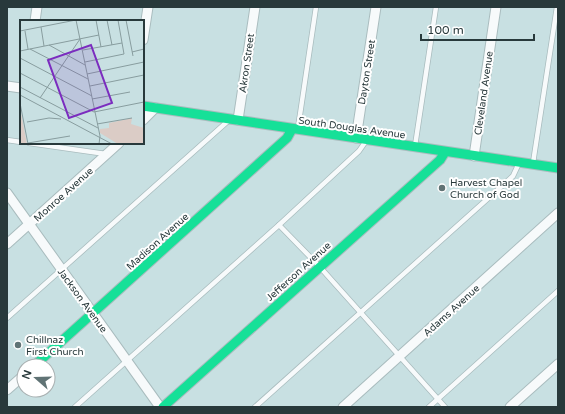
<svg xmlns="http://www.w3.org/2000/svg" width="565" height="414" viewBox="0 0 565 414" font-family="'Varela Round',sans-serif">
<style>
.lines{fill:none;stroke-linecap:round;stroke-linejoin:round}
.lane-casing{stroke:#a9bcbe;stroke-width:6}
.street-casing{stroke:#a9bcbe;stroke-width:11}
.fast-casing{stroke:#a9bcbe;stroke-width:11}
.lane{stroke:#f7fafb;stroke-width:4.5}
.street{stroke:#f7fafb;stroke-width:9}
.fast{stroke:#16e098;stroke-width:9}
.poi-dot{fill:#607375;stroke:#fff;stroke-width:1.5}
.labels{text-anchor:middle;stroke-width:4;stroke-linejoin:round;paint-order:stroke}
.street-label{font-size:10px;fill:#28393b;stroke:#fff}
.poi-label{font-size:10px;fill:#28393b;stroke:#fff;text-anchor:start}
.inset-road{fill:none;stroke:#889d9f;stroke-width:1}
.view{fill:#7b2cbf;fill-opacity:0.15;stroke:#7b2cbf;stroke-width:2}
.inset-edge{fill:none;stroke:#28393b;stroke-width:2}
</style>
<rect width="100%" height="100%" fill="#c8e0e2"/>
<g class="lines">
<defs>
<g id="lane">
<path d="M298,128L316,7"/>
<path d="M7,140L21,142"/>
<path d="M29,143L106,154"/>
<path d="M415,146L436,7"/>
<path d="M533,163L557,7"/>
<path d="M279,225L319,266L445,407"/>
<path d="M7,318L228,121"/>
<path d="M75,407L279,225L359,151L366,141"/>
<path d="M255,407L513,176L519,163"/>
<path d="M429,407L558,291"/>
</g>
<g id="street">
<path d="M35,21L37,7"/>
<path d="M143,40L148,7"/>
<path d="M7,86L21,88"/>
<path d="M143,120L155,108"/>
<path d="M238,120L255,7"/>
<path d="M356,138L376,7"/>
<path d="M474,156L496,7"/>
<path d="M7,193L160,407"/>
<path d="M7,244L119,143"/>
<path d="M7,390L24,375"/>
<path d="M343,407L558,213"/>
<path d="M510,407L558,364"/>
</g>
<g id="fast">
<path d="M143,106L558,168"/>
<path d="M34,366L287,138L292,129"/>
<path d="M163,407L440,160L445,152"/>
</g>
</defs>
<use href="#lane" class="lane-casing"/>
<use href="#street" class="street-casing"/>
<use href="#fast" class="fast-casing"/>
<use href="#lane" class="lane"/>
<use href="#street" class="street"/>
<use href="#fast" class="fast"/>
</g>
<g class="poi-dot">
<circle cx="442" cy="188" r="4"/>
<circle cx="18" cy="345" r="4"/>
</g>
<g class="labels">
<g class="street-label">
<text transform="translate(246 63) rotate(-82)" y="4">Akron Street</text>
<text transform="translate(366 72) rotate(-81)" y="4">Dayton Street</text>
<text transform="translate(483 93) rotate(-82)" y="4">Cleveland Avenue</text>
<text transform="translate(352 127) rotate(8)" y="4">South Douglas Avenue</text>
<text transform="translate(63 194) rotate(-42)" y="4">Monroe Avenue</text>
<text transform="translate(157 241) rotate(-42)" y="4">Madison Avenue</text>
<text transform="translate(298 271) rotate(-42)" y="4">Jefferson Avenue</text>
<text transform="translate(83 300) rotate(54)" y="4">Jackson Avenue</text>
<text transform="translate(451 310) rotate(-42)" y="4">Adams Avenue</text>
</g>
<g class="poi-label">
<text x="450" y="186">Harvest Chapel<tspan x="450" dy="12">Church of God</tspan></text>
<text x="26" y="343">Chillnaz<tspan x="26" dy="12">First Church</tspan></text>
</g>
</g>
<g transform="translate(20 20)">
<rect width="124" height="124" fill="#c8e0e2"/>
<path d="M0,88L7,124H0ZM112,98L111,104L124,108V124H98L80,113V109L89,108V103Z" fill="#dbccc6"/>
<path class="inset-road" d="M56,0L80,116L79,124M76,0L81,27M87,0L92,25M106,0L113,36M21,7L24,26M0,11L56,0M5,11L8,29M29,25L65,45M10,29L68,59M63,30L102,23M0,31L79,15M112,32L124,29M0,38L72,76M65,42L104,34L98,0M0,53L74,92L124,82M67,54L124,42M70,66L124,55M0,67L78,108M0,75L92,124M20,78L60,19M72,79L110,72M0,83L8,124M7,102L29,98L41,99M77,104L112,98M8,123L50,116"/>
<path class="view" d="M71,25L92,83L49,98L28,40Z"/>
<rect width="124" height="124" class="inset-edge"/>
</g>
<rect width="565" height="414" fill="none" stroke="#28393b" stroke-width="16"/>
<g transform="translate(36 378) rotate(290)"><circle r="19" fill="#ffffff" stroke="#a9b0b1"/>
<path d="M0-3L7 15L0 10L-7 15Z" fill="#607375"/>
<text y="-6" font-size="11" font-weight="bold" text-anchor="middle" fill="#28393b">N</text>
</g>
<path d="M421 34v6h113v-6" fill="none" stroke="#28393b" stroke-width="2"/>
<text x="427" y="34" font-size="12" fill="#28393b" stroke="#ffffff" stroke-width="3" paint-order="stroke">100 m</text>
</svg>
